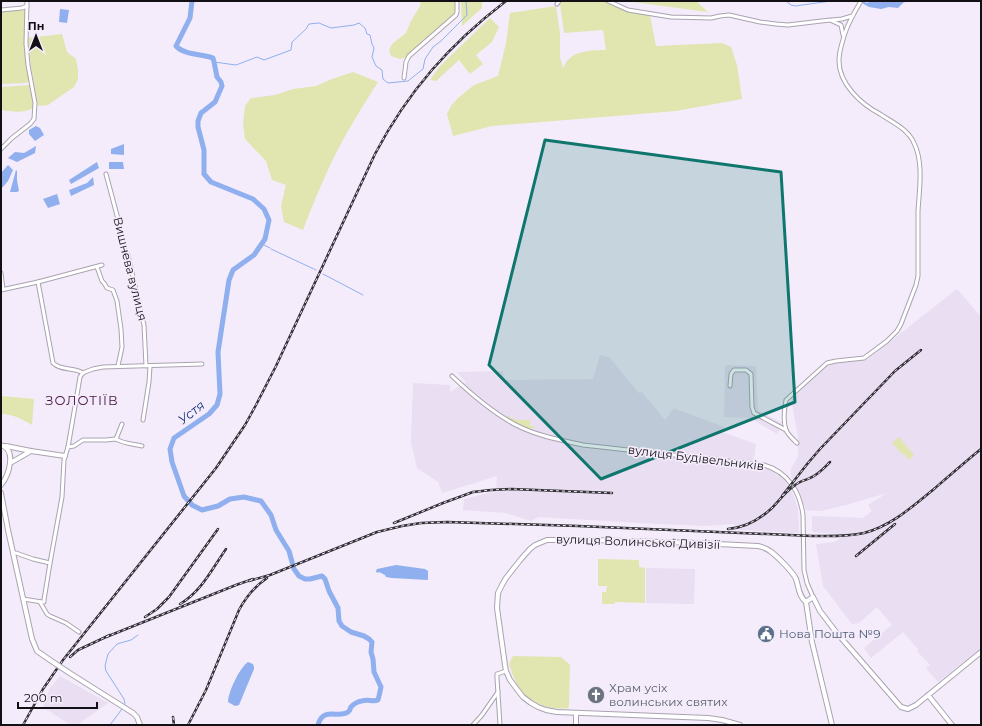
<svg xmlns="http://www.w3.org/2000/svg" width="982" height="726" viewBox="0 0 982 726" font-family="Montserrat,sans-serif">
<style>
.built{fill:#e9def2}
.green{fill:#e1e5af}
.water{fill:#8fafee}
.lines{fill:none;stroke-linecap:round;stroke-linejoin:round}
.stream{stroke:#8fafee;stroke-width:1}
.river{stroke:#8fafee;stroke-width:5}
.street-casing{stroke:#aaa3b0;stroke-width:5}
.secondary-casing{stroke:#aaa3b0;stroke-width:6}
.street{stroke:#fff;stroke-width:3}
.secondary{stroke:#fff;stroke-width:4}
.rail-casing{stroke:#322f35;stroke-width:2.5}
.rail{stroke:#f4ecfb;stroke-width:1;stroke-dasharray:3;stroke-linecap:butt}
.secondary-bridge-casing{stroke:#aaa3b0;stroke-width:6;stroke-linecap:butt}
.secondary-bridge{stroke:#fff;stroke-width:4}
.marked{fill:#0f766e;fill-opacity:0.2;stroke:#0f766e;stroke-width:3;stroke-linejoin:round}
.labels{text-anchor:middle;stroke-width:3.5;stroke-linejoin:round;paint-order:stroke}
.street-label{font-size:12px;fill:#131015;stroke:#f4ecfb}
.service-label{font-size:12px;fill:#4e5e75;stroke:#f4ecfb;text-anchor:start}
.worship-label{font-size:12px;fill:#5b616d;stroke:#f4ecfb;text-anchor:start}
.neighbourhood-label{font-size:13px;letter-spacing:1px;fill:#451341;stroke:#f4ecfb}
.water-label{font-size:13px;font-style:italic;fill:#123279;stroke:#f4ecfb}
</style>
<rect width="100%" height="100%" fill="#f4ecfb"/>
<g class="built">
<path d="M957,289L981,317V609L980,611L981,612V648L938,682L926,668L930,665L917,651L918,649L903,632L871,658L864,648L892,625L877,607L859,623L852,624L823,586L816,544L835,542L840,538V534L812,532V516L863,518L872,511L868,505L887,493L846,505L822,511L806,510L799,492L791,477V469L798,456V437L791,398L795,393L827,365L834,363L867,360Z"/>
<path d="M600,355L610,358L639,393L642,392L665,420L674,408L724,427L722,432L756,444L753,467L769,469L784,480L793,494L798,509L799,533L739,530L734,524L703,526L639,523L539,517L531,521L506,513L463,510L464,499L496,491L497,476L442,493L438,482L417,468L411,442L413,383L450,385V392L466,382L457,372L503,371L504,380L593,379Z"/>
<path d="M725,365L756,366L758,410L782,423L777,434L750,418L724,417Z"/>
<path d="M646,568L695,569L694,604L646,603Z"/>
<path d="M60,676L108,703L77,725H69V724L43,707L50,688Z"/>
</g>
<g class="green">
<path d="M421,1H455V12L454,15L407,57L400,59L391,56L389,50L392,44L406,33L411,21L420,6Z"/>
<path d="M461,1H482V8L462,26Z"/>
<path d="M562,1H605L627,11L650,15L656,46L722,43L731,47L737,65L742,99L676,111L492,126L453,136L447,114L451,106L458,98L474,85L498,76L506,43L510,13L556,6L560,33V58L563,67L562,70C564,67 566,61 569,59C578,50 594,50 606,50L603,30L564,33L560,4Z"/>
<path d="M637,1H696L708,12L633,2Z"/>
<path d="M25,10V43L29,81L26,83L1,84V12Z"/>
<path d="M490,18L499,27L492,42L476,55L483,64L470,74L459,60L436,81L430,80L439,67Z"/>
<path d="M62,34L67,52L76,59L78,70V79L74,87L58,98L48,105L38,106L31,66L28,38Z"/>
<path d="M353,72L378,82C362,107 346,133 333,159C322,182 312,206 303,230L284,222L281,206L286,185L272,180L266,161L245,139L243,123L245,106L251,98L275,95L293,89L316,86L332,79Z"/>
<path d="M30,85L33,105V108C23,114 11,111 1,110V87Z"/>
<path d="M1,396L34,399L32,425C22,419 13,414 1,414Z"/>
<path d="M507,416L517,420H530V426H534L535,428L532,429L524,427L507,418Z"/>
<path d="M899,437L914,455L909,460L904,454H902L892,443Z"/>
<path d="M598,559L639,560V567L645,568V603L615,602V604H602V592H606L607,586H598Z"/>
<path d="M513,656L561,657L570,665L569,706L568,708C550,711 529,703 519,687C514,681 512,672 509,664Z"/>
</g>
<g class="water">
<path d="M863,1L867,3L871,1H900L904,2L898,8L889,7L881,9L869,7L862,3Z"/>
<path d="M60,9L69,10L67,23L59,22Z"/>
<path d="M36,126L40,128L44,135L35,141L29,134V130Z"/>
<path d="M124,144V155L111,154V149Z"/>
<path d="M36,146L35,153L17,162L8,158L15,152L24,153Z"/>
<path d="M97,162L99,168L71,184L69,180Z"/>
<path d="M109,162H123L124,169H109Z"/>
<path d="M8,165L13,170L8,181L1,189V173Z"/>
<path d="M16,170L17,171V180L19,191L17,192H10Z"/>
<path d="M93,177L94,185L71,196L69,190L87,183Z"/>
<path d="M57,194L60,204L48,208L43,199Z"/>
<path d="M396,565L425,569L428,571V580L392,578L386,577L385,575L379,572L377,573L376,571L377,569Z"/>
<path d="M248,662L253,664L254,667V669L239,705L235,706L228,702C228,692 240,667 248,662Z"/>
</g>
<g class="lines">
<g class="stream">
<path d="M786,1L791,5L795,6L831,1"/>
<path d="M904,2L906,1"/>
<path d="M214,62L236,65L257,57L264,60L291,50L292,42L306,29L309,24L319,23L331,28L354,25L359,23L365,28L367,34L370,35L372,44L374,48L372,57L376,66L382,70L383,79L388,83L408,81L423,69L425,59L433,47L441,41L467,15L466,1"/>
<path d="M262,244L270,248"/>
<path d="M271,249L316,270"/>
<path d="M323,274L363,295"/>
<path d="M125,704L124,699L106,671L105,666L108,654L117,644L131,640L138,635"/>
<path d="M110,725L122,709"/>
</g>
<path class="river" d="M192,1L190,18L176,46C184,55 202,54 213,58L214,62L217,77L221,82L222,86L215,102L201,113L198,121V127L204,150V174L211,182L253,199L264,209L269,220L265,239L254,255L233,270L229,280L218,352L220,394L217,405L209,414L174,438L170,449L172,462L184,496L192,505L202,510L218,506L230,499L244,497L261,501L271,515L276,530L289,551L294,569L299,576L305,579H310L322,576L325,579L329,591L338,608L339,621L342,626L351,632L364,636L369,639L372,642L371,652L373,659L374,672L381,687L379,696L378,700C373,702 368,699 362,701C359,701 353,704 351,707C349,710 351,710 348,712C339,719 323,706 318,725"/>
<defs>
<g id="street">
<path d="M608,1L628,10L671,17L711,18L720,16L729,15L760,22L776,24L788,25L830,20L841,25L843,35"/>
<path d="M557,4L559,1"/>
<path d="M1,10L22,8L27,6"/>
<path d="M832,20L842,19L852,16"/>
<path d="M404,78L406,62L409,56L456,15L457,12V1"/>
<path d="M1,149L12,138L30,124L34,119L35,103L28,65L26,44L27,1"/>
<path d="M106,174L118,219L123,247L128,255L144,325L146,366"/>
<path d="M97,267L102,281L104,283L107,288L113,290L117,301L121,329L122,347L118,366"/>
<path d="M1,273L3,289"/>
<path d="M38,282L53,363C61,371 74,367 83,373"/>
<path d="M1,290L38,282L102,265"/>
<path d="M452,376C471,394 494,414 518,426C538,436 561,440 583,445L764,465C788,472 800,492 803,515L804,570L807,583L813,597"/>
<path d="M730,386L731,374L734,370H746L751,374L752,407L754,413L786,430"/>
<path d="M143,420L149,382L150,366"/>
<path d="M116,439L122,424"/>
<path d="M797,443C793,439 788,435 786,430C783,421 784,410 786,400L827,363L836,361L864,358L887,341L897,331L901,324L916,285L918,276C918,255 918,234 918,212C919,191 924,163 914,143C908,129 892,122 880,114C861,104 839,84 839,61C839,54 841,46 843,40C846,26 854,13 861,1"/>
<path d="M68,447L74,446L83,440H106L116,439C124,444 134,444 142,446"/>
<path d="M13,553H16L33,559L50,563"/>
<path d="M23,599L42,602H44V600L50,563L62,497L64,460L68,447L79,383L80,377L82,374L85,372L93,369L103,367L202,364"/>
<path d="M40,602L47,614L50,616L66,623L79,632"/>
<path d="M473,725L482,715L498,692"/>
<path d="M500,725L497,678V674L506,671"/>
</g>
<g id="secondary">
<path d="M1,445C17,450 9,475 1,485"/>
<path d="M6,446L31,451L65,456"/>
<path d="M10,462H12L31,451"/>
<path d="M1,493L8,530L32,639L37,651L50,660"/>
<path d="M806,602L813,597L820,611L836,632L901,707L908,709L916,705L981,652"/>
<path d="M806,602L812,642L832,725"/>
<path d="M68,672L133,713L137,717L140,725"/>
<path d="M928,695L952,725"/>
<path d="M576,725V714"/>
<path d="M740,725L722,720L708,718L557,712L546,710L538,707L531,703L523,697L516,688L510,680L506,671L505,665L497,608L498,593L502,585L506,578L521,559L530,549L535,545L547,540H592L697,543L758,546C763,547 766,548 770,551C777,556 793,572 796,579C799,588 799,597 806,602"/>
</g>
</defs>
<use href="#street" class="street-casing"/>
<use href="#secondary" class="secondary-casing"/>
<use href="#street" class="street"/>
<use href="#secondary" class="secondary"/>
<defs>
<g id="rail">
<path d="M782,496L808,463L820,449L895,371L921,350"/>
<path d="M394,523L443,503L473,492L491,490L511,489L612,493"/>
<path d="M728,529C744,528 760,519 772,508C779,501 785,492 794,486C799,481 804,481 810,478C818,475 824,468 830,462"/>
<path d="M856,556L895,524"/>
<path d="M249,581L270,575L377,532L402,526L421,523L447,522L578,526L812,536C829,536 847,537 864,533C891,526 912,507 934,489C949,476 965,462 981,449"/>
<path d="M180,604C201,592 212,569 226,549"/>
<path d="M145,617L157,609L169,597L218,529"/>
<path d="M106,637L236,585L253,579"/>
<path d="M70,657L78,650L110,635"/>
<path d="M173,717L174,725"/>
<path d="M23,725L43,689L63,660L216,468L245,425L256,405L276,366L375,154C408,91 450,44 506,1"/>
<path d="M188,725L206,690L239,610C246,597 254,587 267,578"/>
</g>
</defs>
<use href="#rail" class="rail-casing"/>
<use href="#rail" class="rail"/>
<defs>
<path id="secondary-bridge" d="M50,660L68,672"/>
</defs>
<use href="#secondary-bridge" class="secondary-bridge-casing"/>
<use href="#secondary-bridge" class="secondary-bridge"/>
</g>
<path class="marked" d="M545,140L781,172L795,402L601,479L489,365Z"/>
<defs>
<symbol id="civic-disc" viewBox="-11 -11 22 22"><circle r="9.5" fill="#5c6f8a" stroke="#f4ecfb"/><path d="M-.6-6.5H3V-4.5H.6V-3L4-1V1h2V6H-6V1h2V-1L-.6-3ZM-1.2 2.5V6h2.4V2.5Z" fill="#fff"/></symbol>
<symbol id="church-disc" viewBox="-11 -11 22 22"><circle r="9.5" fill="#6b7280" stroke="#f4ecfb"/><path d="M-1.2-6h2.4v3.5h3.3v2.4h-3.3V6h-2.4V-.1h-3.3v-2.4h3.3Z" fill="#fff"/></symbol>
</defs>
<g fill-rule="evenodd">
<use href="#civic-disc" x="756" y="624" width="20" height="20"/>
<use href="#church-disc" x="586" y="685" width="20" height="20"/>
</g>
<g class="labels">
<g class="street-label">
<text transform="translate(130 269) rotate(76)" y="4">Вишнева вулиця</text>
<text transform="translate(696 458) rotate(7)" y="4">вулиця Будівельників</text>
<text transform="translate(638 542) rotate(2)" y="4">вулиця Волинської Дивізії</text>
</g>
<g class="service-label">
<text x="779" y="638">Нова Пошта №9</text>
</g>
<g class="worship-label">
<text x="609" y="692">Храм усіх<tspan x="609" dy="14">волинських святих</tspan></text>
</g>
<g class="neighbourhood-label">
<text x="82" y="405">ЗОЛОТІЇВ</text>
</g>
<g class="water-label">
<text transform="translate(191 412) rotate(-38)" y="5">Устя</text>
</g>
</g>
<rect width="982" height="726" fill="none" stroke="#131015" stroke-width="4"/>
<g transform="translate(36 36)" stroke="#f4ecfb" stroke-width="3" paint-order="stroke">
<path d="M0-3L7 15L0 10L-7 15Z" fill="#131015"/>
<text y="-6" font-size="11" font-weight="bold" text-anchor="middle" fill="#131015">Пн</text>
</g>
<path d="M18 702v6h79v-6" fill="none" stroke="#131015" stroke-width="2"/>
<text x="24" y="702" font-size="12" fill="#131015" stroke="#f4ecfb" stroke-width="3" paint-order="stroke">200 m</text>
</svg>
